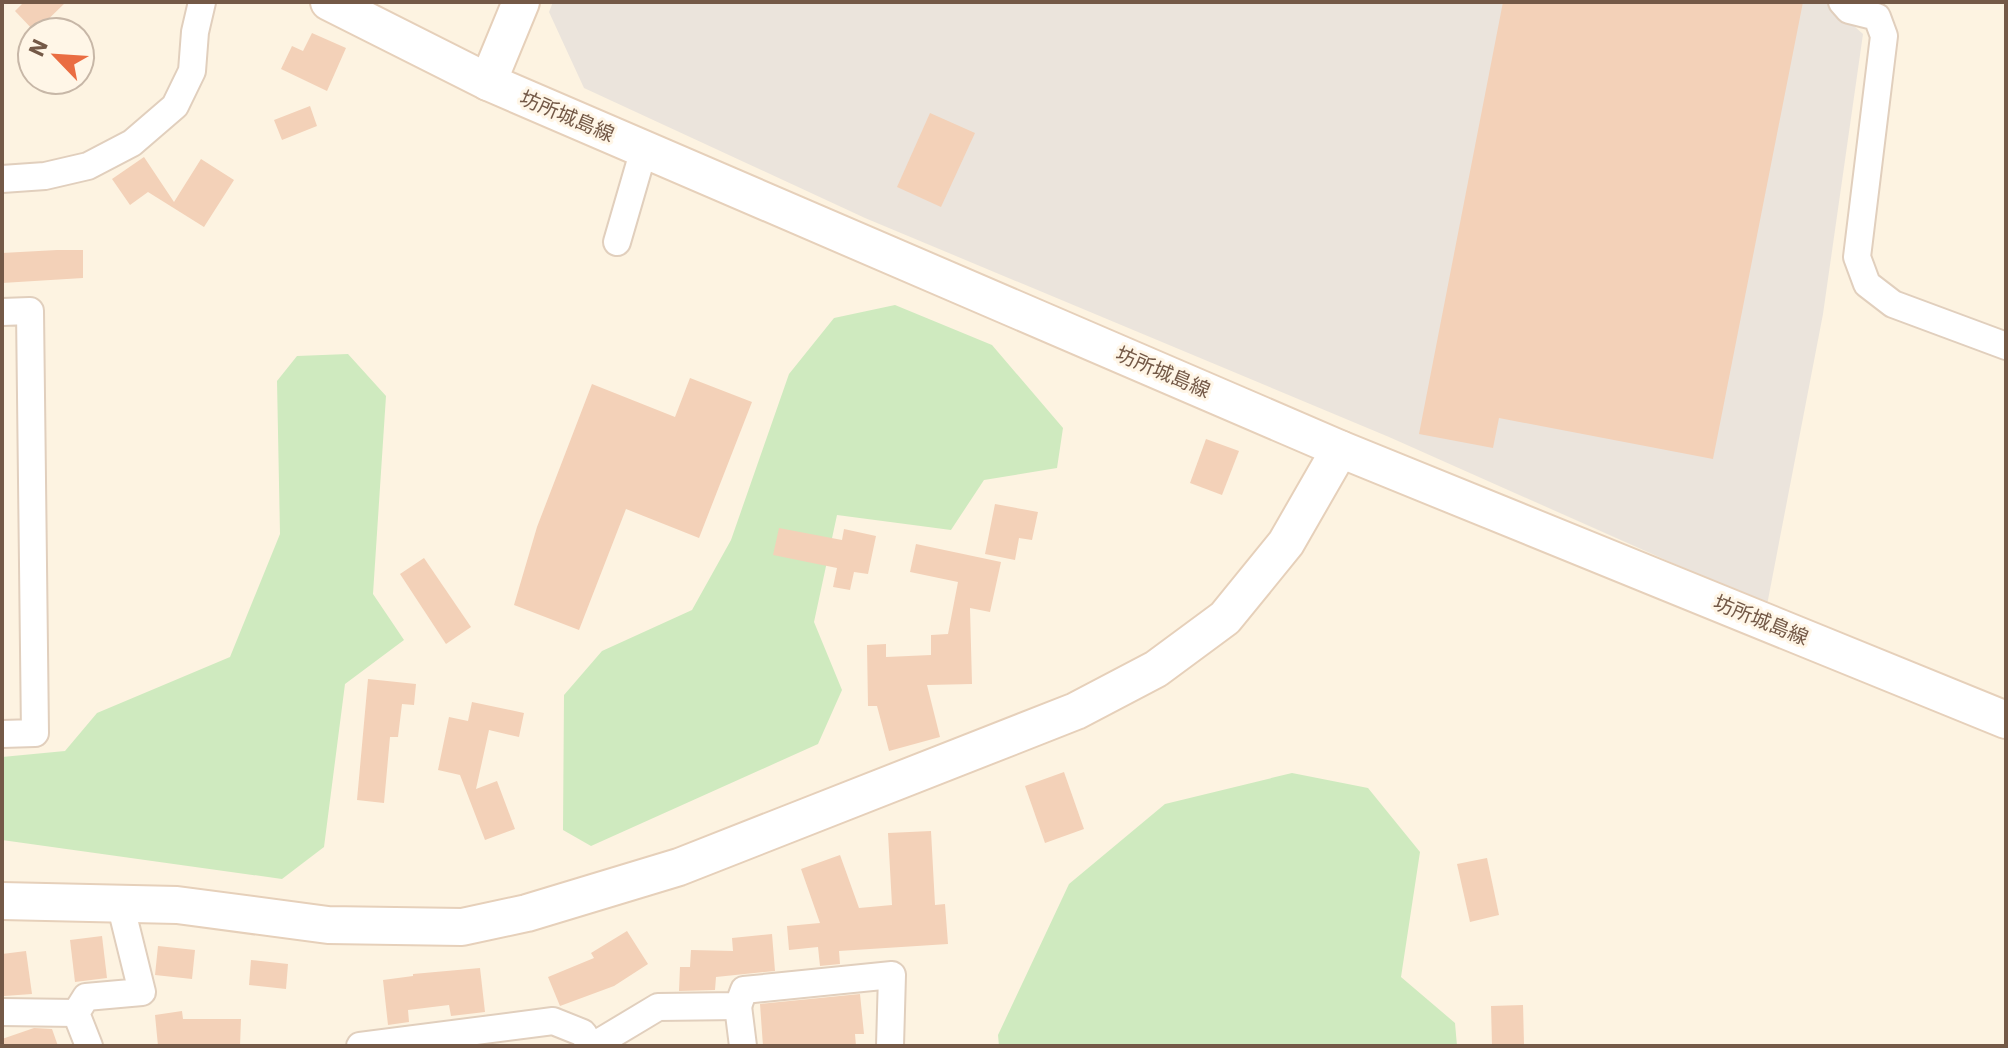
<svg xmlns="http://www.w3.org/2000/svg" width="2008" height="1048" viewBox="0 0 2008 1048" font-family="'IBM Plex Sans','Noto Sans JP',sans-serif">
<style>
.industrial{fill:#ebe4dc}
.green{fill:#cfeabf}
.building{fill:#f3d1b8}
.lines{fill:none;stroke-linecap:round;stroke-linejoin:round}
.street-casing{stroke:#e1cfbd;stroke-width:30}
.secondary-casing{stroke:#e6d0ba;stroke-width:40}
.street{stroke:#fff;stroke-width:26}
.secondary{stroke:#fff;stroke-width:36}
.labels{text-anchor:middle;stroke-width:6;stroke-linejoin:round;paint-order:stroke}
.street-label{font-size:20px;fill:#745947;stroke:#fff6e7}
</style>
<rect width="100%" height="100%" fill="#fdf3e1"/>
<path class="industrial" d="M553,2H1827L1863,34L1823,314L1767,605L1389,437L865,218L584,88L549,12Z"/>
<g class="green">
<path d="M895,305L992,345L1063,428L1057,468L984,480L951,530L837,515L814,622L842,690L818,744L591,846L563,830L564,695L602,651L692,610L731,540L789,374L834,318Z"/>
<path d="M348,354L386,396L373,594L404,640L345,684L324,847L282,879L2,840V757L65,751L97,713L230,657L280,534L277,381L297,356Z"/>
<path d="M1292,773L1368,788L1420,852L1401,977L1455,1023L1457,1046H999L998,1035L1069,884L1165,804Z"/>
</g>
<g class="building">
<path d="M24,2H66L35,32L15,11Z"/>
<path d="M1503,2H1803L1713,459L1499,418L1493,448L1419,434Z"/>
<path d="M312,33L346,48L327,91L281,69L292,46L303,51Z"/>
<path d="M310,106L317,126L282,140L274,120Z"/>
<path d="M930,113L975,133L941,207L897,187Z"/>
<path d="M144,157L174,202L201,159L234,180L204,227L148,192L130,205L112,179Z"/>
<path d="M57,250H83V278L2,283V253Z"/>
<path d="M690,378L752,402L699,538L626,509L579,630L514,605L537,527L592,384L675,417Z"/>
<path d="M1206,439L1239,451L1222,495L1190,483Z"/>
<path d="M995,504L1038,512L1032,540L1019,538L1015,560L985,554Z"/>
<path d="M779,528L842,540L844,529L876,536L868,574L854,572L850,590L833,587L837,568L773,555Z"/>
<path d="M916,544L1001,562L990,612L970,608L972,684L927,685L940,737L889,751L877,706H868L867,645L886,644V657L931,655V635L948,634L958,582L910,572Z"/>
<path d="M424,558L471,627L446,644L400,574Z"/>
<path d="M368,679L416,684L414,705L402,704L398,737H390L384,803L357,800Z"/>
<path d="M472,702L524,713L519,737L489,730L476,789L497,781L515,829L485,840L460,775L438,770L449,717L468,721Z"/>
<path d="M1064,772L1084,829L1045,843L1025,786Z"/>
<path d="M931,831L935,905L945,904L948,944L839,951L840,964L820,966L818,947L789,950L787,926L820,923L801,869L840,855L859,908L892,905L888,833Z"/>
<path d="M1487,858L1499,915L1470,922L1457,864Z"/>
<path d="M627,931L648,964L614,986L560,1006L548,977L594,958L591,953Z"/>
<path d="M772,934L775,971L716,977L715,990L679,991L680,967H690L691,950L733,951L732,938Z"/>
<path d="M102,936L107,978L75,982L70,940Z"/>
<path d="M158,946L195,950L192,979L155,975Z"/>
<path d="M26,951L32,994L4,996L2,954Z"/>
<path d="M251,960L288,964L286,989L249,985Z"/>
<path d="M480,968L485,1012L451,1016L449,1005L408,1010L409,1022L388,1025L383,980L413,976V974Z"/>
<path d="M860,994L864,1034H855L856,1046H763L760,1004Z"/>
<path d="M1523,1005L1524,1044L1492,1045L1491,1006Z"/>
<path d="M182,1011L183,1019H241L240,1046H158L155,1015Z"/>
<path d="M34,1028L52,1029L58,1046H2V1039Z"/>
</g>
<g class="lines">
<defs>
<g id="street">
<path d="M1842,2L1849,10L1877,17L1884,36L1857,257L1867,284L1893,304L2006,346"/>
<path d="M2,179L45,176L88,166L132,143L175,106L192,71L195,32L202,2"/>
<path d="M617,242L644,149"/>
<path d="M2,312L30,311L35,733L2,734"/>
<path d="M738,1006L743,1046"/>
<path d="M2,1012L76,1013"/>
<path d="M89,1046L76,1013L86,997L142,992L120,903"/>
<path d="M360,1046L553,1021L583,1033L591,1046"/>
<path d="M593,1046L658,1007L738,1006L744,990L892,975L890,1046"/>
</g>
<g id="secondary">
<path d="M329,2L488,82L1340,449L2006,720"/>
<path d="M488,82L521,2"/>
<path d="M2,901L177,905L328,925L462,927L527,913L679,867L1076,711L1156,669L1225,618L1286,543L1340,449"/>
</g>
</defs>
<use href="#street" class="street-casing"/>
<use href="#secondary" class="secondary-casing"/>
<use href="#street" class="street"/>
<use href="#secondary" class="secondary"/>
</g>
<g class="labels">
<g class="street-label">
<text transform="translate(567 116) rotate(23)" y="7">坊所城島線</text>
<text transform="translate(1163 372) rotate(23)" y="7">坊所城島線</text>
<text transform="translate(1761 620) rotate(22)" y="7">坊所城島線</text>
</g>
</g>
<rect width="2008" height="1048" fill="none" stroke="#745947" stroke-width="8"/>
<g transform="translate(56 56) rotate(295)"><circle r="38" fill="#fff6e7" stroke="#c7b7a7" stroke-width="2"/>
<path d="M0-6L14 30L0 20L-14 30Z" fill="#ea6d42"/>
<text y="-12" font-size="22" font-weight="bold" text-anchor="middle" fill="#745947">N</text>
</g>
</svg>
